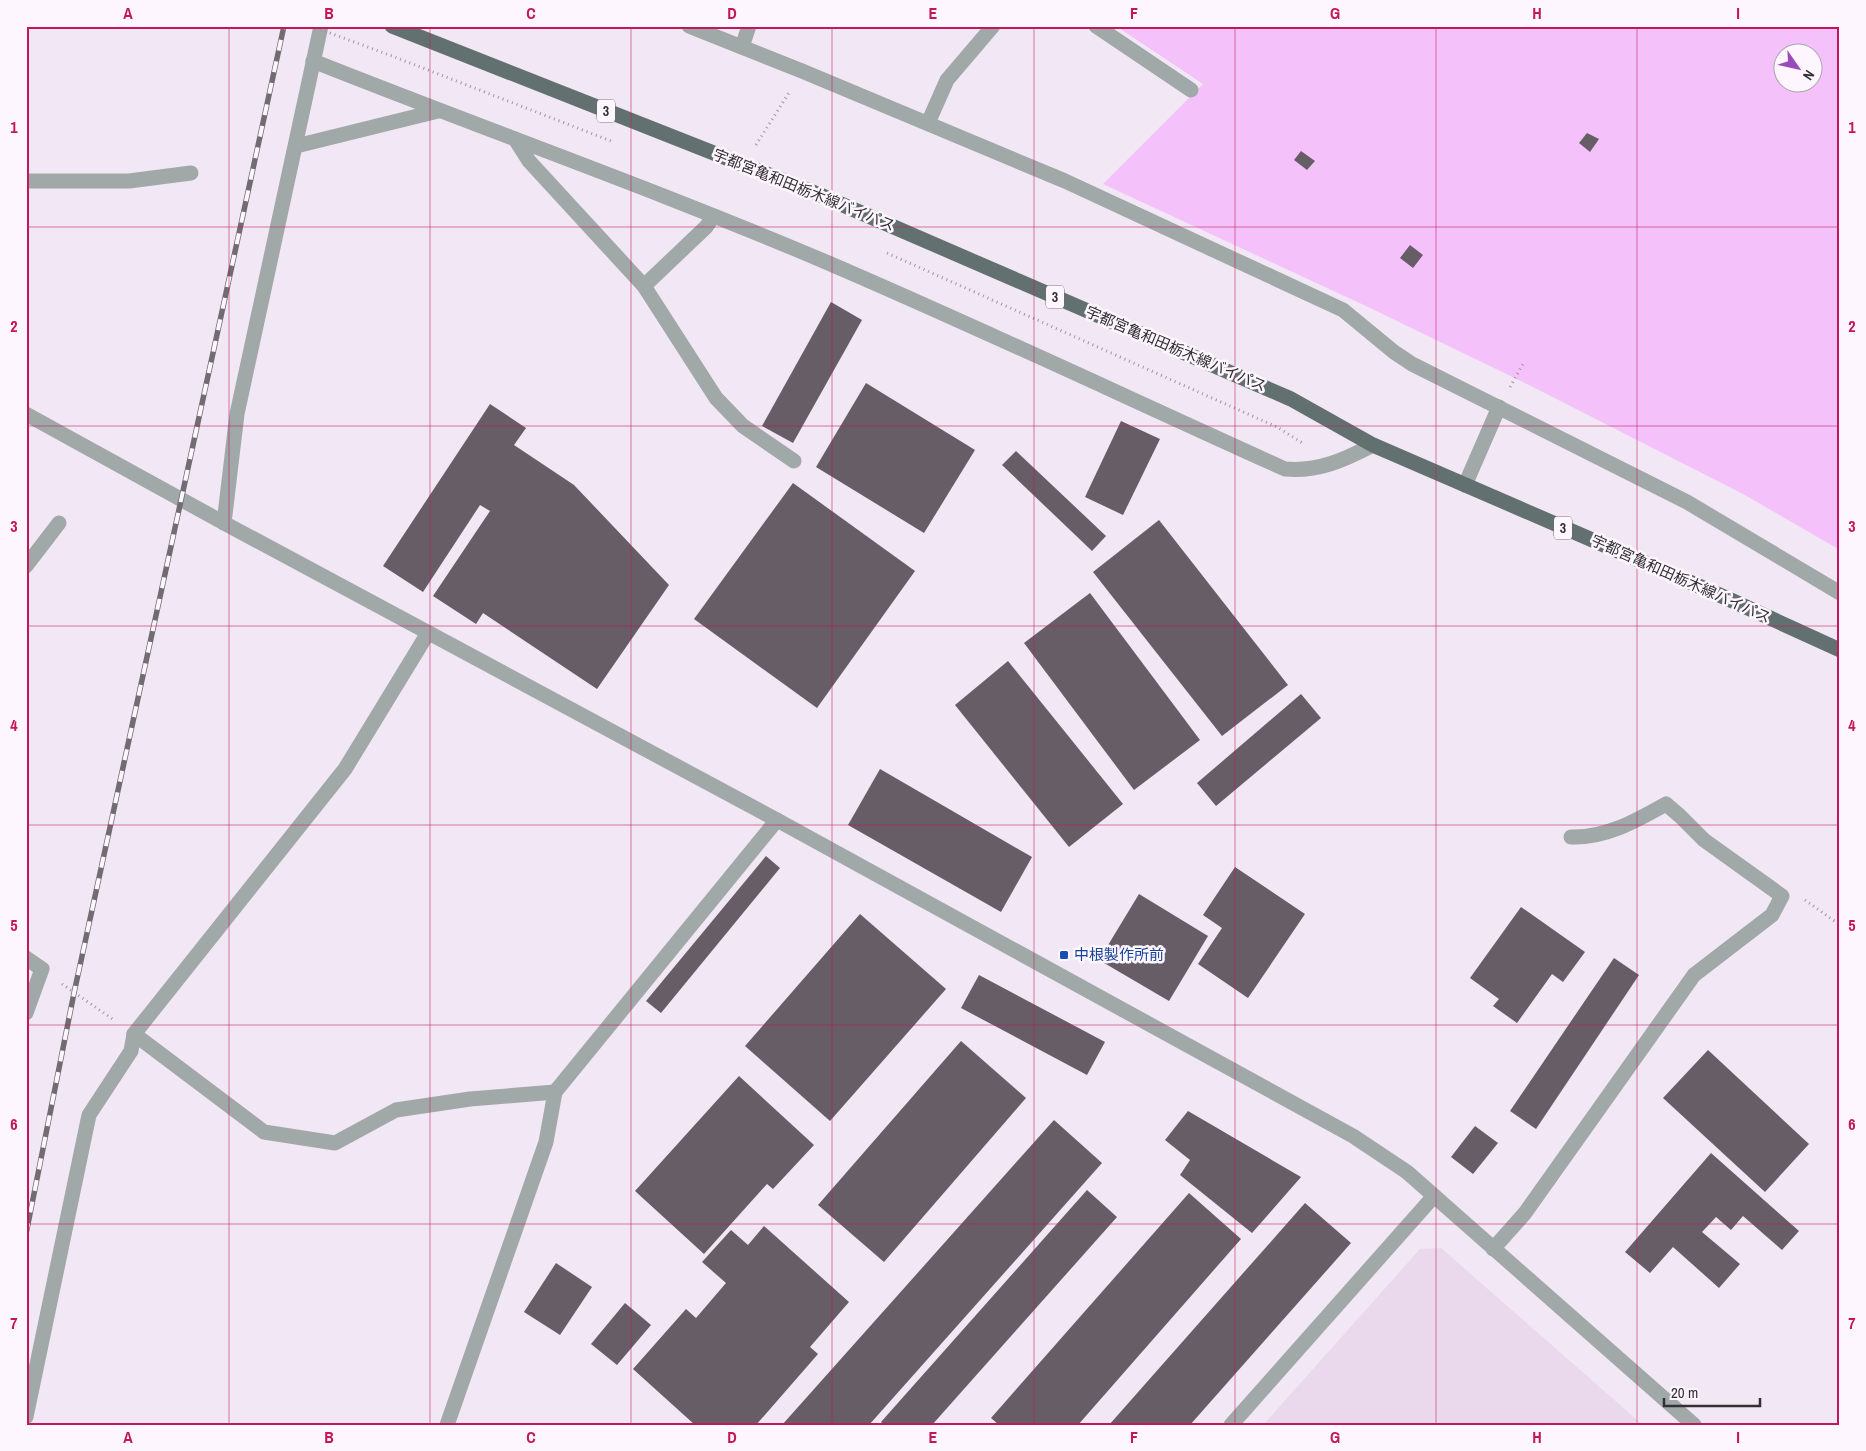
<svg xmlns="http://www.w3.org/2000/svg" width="1866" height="1451" viewBox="0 0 1866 1451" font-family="'Archivo Narrow','Noto Sans JP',sans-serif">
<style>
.built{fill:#ead9ec}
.green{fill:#f4c1fb;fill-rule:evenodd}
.building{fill:#665d67}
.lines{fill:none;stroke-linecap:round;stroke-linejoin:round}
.path{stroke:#9f97a0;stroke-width:3;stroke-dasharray:1 4;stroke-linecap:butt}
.minor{stroke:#a0a8a8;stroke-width:15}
.major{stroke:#627170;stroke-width:15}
.rail-casing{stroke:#716b72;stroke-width:5.5}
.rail{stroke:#fdf6fe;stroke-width:4;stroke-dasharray:11;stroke-linecap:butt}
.path-bridge{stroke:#9f97a0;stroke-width:3;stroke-dasharray:1 4;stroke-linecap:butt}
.major-bridge{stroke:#627170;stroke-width:15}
.grid{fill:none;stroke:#c2185b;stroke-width:1;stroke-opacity:0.55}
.transit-dot{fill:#1a4fb4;stroke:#fdf6fe;stroke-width:2}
.labels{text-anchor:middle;stroke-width:5;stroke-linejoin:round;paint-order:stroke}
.shield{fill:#fdf6fe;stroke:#706b70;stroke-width:1}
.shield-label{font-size:14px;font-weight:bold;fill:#332f33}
.street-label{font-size:15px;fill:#332f33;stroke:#fdf6fe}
.transit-label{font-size:15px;fill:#164399;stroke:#fdf6fe;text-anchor:start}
.neatline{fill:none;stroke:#c2185b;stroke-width:2}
.grid-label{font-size:16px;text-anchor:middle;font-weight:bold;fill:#c2185b}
</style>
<rect width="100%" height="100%" fill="#f2e7f4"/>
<path class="built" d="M1441,1248L1643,1425H1263L1420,1249Z"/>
<path class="green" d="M1116,26H1840V550L1743,494L1533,387L1366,306L1103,184L1203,84ZM1784,52H1814V82H1784Z"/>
<g class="building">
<path d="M1587,133L1599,139L1590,152L1579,143Z"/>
<path d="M1301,151L1315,161L1307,170L1294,160Z"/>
<path d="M1410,245L1423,255L1413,268L1400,258Z"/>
<path d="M831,302L862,320L793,443L762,426Z"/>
<path d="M866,383L975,450L924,533L816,467Z"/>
<path d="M490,404L526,428L514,445L574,485L669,585L597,689L483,613L476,624L433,596L490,511L480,505L423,592L383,566Z"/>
<path d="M1121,421L1160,439L1123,515L1085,497Z"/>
<path d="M1016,451L1106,536L1092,551L1002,465Z"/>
<path d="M793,483L915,571L817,708L694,619Z"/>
<path d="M1159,520L1288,685L1222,736L1093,572Z"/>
<path d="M1090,593L1200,740L1134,790L1024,643Z"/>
<path d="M1008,661L1123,804L1069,847L955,705Z"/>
<path d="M1301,694L1321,718L1216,806L1197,783Z"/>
<path d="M880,769L1032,857L1001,912L848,825Z"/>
<path d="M766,856L780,868L661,1013L646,1001Z"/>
<path d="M1235,867L1305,914L1248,998L1198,964L1222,928L1203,915Z"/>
<path d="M1139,894L1208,936L1169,1001L1099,960Z"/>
<path d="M1521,907L1585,952L1563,982L1552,974L1517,1023L1493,1006L1499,999L1470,978Z"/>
<path d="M860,914L946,989L830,1121L745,1046Z"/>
<path d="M1614,958L1639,975L1536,1129L1510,1111Z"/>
<path d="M979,975L1105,1042L1087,1075L961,1008Z"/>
<path d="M961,1041L1026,1098L884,1262L818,1205Z"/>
<path d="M1708,1050L1809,1144L1765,1192L1663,1098Z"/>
<path d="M739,1076L814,1145L773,1189L767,1184L704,1254L635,1191Z"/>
<path d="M1188,1111L1301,1177L1252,1233L1180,1175L1190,1160L1165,1140Z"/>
<path d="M1054,1120L1102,1163L869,1425H782Z"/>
<path d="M1475,1126L1498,1143L1473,1174L1451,1157Z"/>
<path d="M1711,1153L1799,1231L1782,1250L1743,1216L1731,1230L1716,1217L1702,1232L1740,1264L1719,1288L1673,1247L1650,1273L1625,1252Z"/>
<path d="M1087,1190L1117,1217L932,1425H884L881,1422Z"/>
<path d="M1189,1193L1241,1239L1078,1425H999L991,1418Z"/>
<path d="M1305,1203L1351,1243L1190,1425H1109Z"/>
<path d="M764,1226L849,1302L810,1347L818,1354L756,1425H695L633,1369L686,1309L696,1318L726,1283L702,1262L731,1230L748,1245Z"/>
<path d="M556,1263L592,1287L560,1335L524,1312Z"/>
<path d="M625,1303L651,1325L617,1365L591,1344Z"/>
</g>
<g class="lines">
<g class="path">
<path d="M756,145L790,91"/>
<path d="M887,253L1277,427L1304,444"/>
<path d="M1510,387L1523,364"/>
<path d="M1805,900L1840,925"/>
<path d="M62,984L114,1020"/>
</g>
<g class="minor">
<path d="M689,26L802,71L1065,181L1343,310L1394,352L1412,364L1687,502L1840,593"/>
<path d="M1096,26L1191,90"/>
<path d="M742,47L749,26"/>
<path d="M313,61C484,129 657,190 826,262C980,328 1132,400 1285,469C1318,472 1344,460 1373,445"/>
<path d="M928,123L947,80L993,26"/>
<path d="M515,139L529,161L644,286L716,398L743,426L794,461"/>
<path d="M296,146L438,111"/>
<path d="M26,181H129L191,173"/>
<path d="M644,286L706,227L713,217"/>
<path d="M26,414L224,523L777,820L1353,1136L1407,1172L1694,1425"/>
<path d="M1465,485L1499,407"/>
<path d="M224,523L237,414L321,26"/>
<path d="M26,566L59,523"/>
<path d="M26,958L42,969L26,1013"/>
<path d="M134,1034L264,1132L335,1143L396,1110L470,1099L555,1092"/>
<path d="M1493,1249L1525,1213L1694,975L1772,915L1782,896L1704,840L1680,816L1666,804C1636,821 1606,838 1571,837"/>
<path d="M26,1417L89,1115L131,1051L134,1034L345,769L428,633"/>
<path d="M447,1425L546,1142L555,1092L777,820"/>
<path d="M1231,1425L1434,1196"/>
</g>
<path class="major" d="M820,195L1291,399L1373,445L1724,597L1840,650"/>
<defs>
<path id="rail" d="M26,1234L74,993L284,26"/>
</defs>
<use href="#rail" class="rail-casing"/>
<use href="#rail" class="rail"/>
<path class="path-bridge" d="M311,26L392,56L611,141"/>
<path class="major-bridge" d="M392,26L820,195"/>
</g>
<path class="grid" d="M229,26V1425M430,26V1425M631,26V1425M832,26V1425M1034,26V1425M1235,26V1425M1436,26V1425M1637,26V1425M26,227H1840M26,426H1840M26,626H1840M26,825H1840M26,1025H1840M26,1224H1840"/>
<rect class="transit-dot" x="1059" y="950" width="10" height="10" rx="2.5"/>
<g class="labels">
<g class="shield">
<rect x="597" y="99.5" width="18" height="23" rx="4"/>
<rect x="1046" y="285.5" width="18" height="23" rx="4"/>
<rect x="1554" y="516.5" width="18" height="23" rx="4"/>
</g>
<g class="shield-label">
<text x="606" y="116">3</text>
<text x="1055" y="302">3</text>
<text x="1563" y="533">3</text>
</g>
<g class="street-label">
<text transform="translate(804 190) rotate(22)" y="5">宇都宮亀和田栃木線バイパス</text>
<text transform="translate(1176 349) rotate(23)" y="5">宇都宮亀和田栃木線バイパス</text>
<text transform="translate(1681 579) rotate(24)" y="5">宇都宮亀和田栃木線バイパス</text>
</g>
<g class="transit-label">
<text x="1074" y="960">中根製作所前</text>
</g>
</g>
<rect width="1866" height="1451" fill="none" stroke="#fdf6fe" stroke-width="55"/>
<g transform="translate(1798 68) rotate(124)"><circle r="24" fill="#fdf6fe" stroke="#aca6ad"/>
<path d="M0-4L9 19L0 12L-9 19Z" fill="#9a4aba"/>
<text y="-8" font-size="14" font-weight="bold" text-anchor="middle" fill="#332f33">N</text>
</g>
<path d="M1664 1398v8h96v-8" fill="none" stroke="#332f33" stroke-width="2.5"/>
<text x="1671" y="1398" font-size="15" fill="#332f33" stroke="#fdf6fe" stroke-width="4" paint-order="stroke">20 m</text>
<rect x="28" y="28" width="1810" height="1396" class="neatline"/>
<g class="grid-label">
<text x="128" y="19">A</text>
<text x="329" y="19">B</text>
<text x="531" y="19">C</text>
<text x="732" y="19">D</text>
<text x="933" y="19">E</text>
<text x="1134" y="19">F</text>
<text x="1335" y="19">G</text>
<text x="1537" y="19">H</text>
<text x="1738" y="19">I</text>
<text x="14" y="133">1</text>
<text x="1852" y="133">1</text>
<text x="14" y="332">2</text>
<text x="1852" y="332">2</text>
<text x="14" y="532">3</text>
<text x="1852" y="532">3</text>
<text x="14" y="731">4</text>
<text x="1852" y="731">4</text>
<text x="14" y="931">5</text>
<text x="1852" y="931">5</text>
<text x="14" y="1130">6</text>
<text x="1852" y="1130">6</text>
<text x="14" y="1329">7</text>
<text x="1852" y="1329">7</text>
<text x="128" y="1443">A</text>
<text x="329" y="1443">B</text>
<text x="531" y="1443">C</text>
<text x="732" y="1443">D</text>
<text x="933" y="1443">E</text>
<text x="1134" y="1443">F</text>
<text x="1335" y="1443">G</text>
<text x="1537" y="1443">H</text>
<text x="1738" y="1443">I</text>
</g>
</svg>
